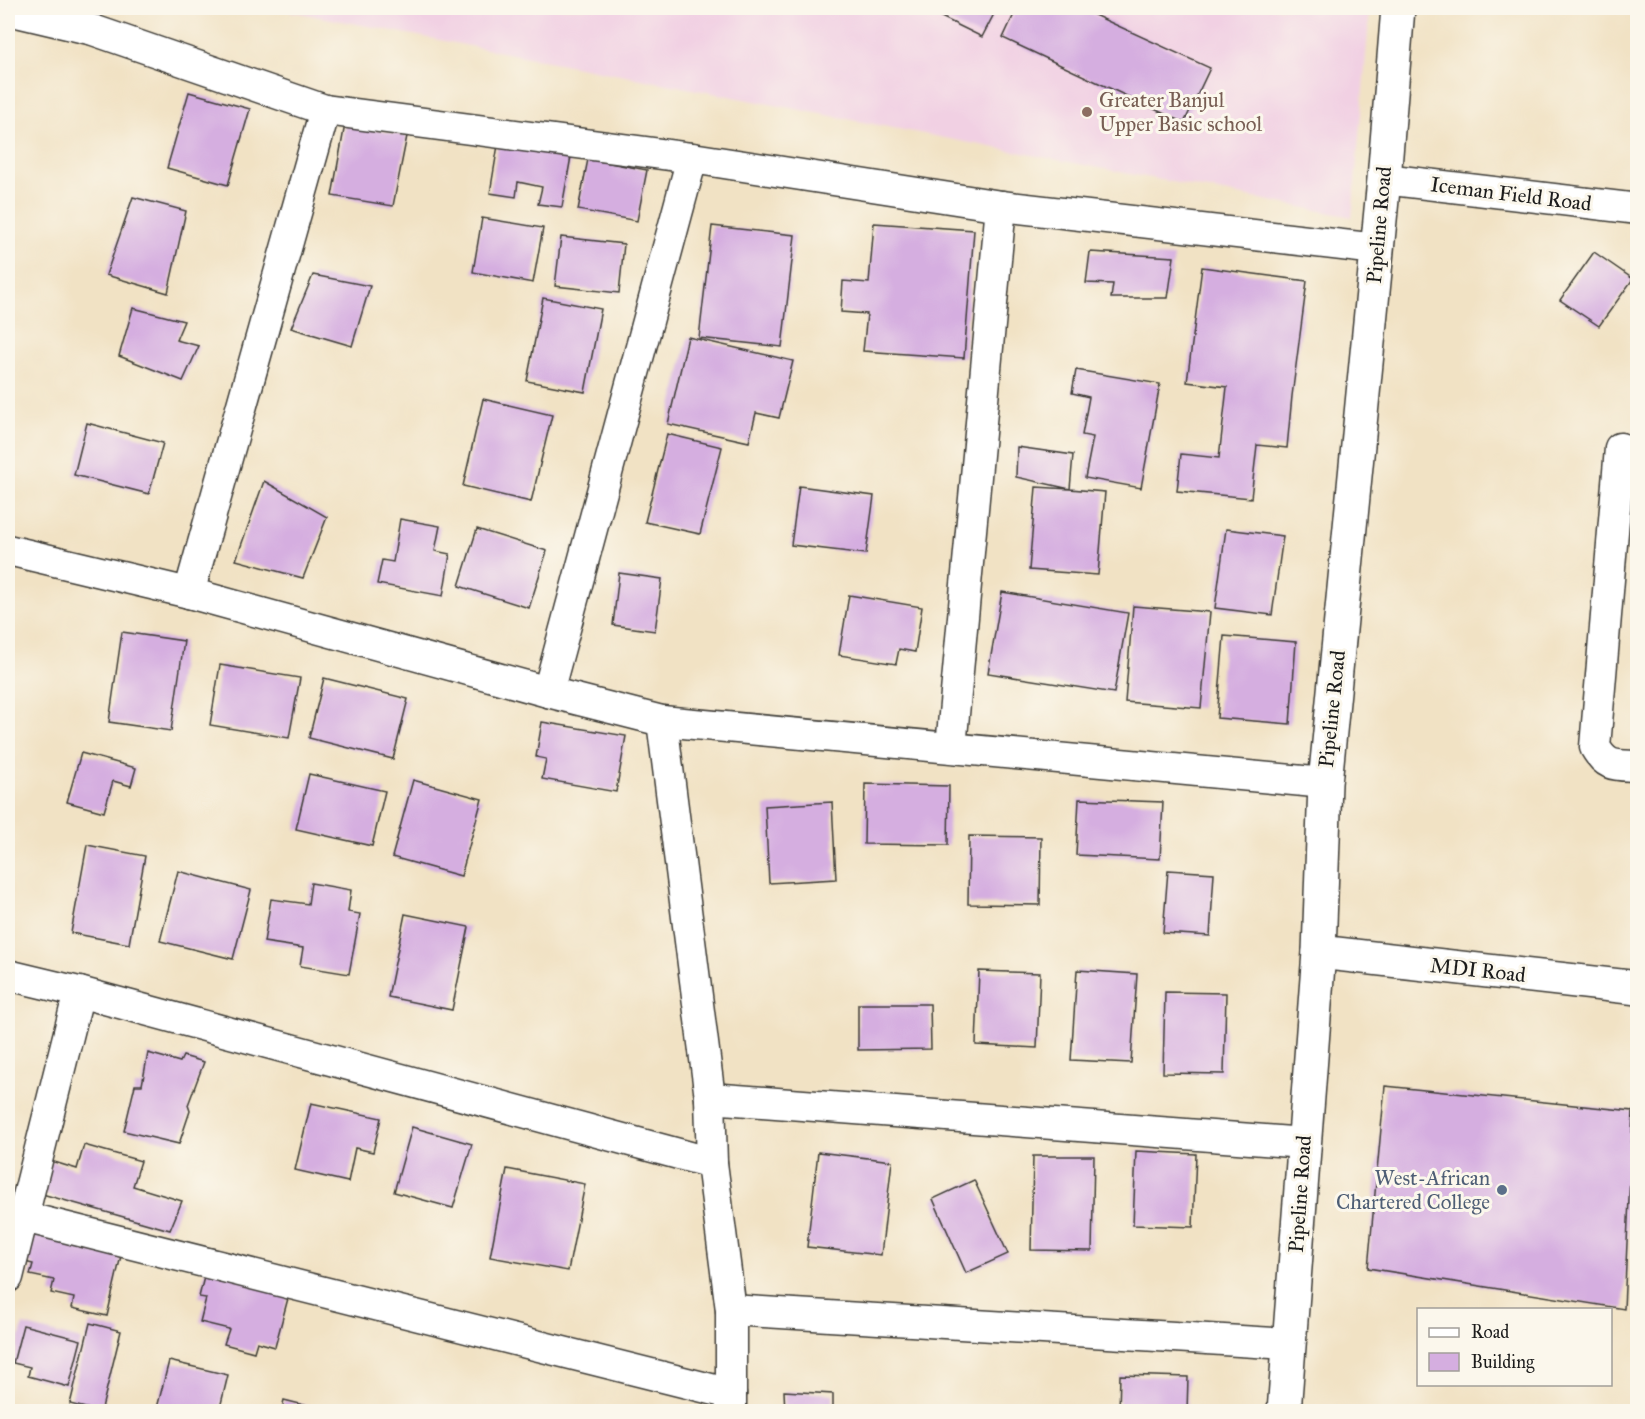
<svg xmlns="http://www.w3.org/2000/svg" width="1645" height="1419" viewBox="0 0 1645 1419" font-family="'IM FELL Great Primer',serif">
<style>
.built{fill:#f1d0e3}
.building{fill:#d5aee0}
.lines{fill:none;stroke-linecap:round;stroke-linejoin:round}
.minor-casing{stroke:#3c3a35;stroke-width:33}
.tertiary-casing{stroke:#3c3a35;stroke-width:36}
.minor{stroke:#fff;stroke-width:30}
.tertiary{stroke:#fff;stroke-width:33}
.education-dot{fill:#8d6e63;stroke:#fbf7ec;stroke-width:2}
.service-dot{fill:#5c6f8a;stroke:#fbf7ec;stroke-width:2}
.labels{text-anchor:middle;stroke-width:6;stroke-linejoin:round;paint-order:stroke}
.education-label{font-size:21px;fill:#785e54;stroke:#fbf7ec;text-anchor:start}
.street-label{font-size:21px;fill:#1c1c1c;stroke:#fbf7ec}
.service-label{font-size:21px;fill:#4e5e75;stroke:#fbf7ec;text-anchor:end}
</style>
<rect width="100%" height="100%" fill="#fbf7ec"/>
<filter id="ink" filterUnits="userSpaceOnUse"><feTurbulence type="fractalNoise" baseFrequency=".0167" numOctaves="2"/><feDisplacementMap in="SourceGraphic" scale="12" xChannelSelector="R" yChannelSelector="G"/><feConvolveMatrix kernelMatrix="1 2 1 2 8 2 1 2 1" color-interpolation-filters="sRGB"/></filter>
<filter id="wash" filterUnits="userSpaceOnUse"><feTurbulence type="fractalNoise" baseFrequency=".008" numOctaves="4" result="noise"/><feDisplacementMap in="SourceGraphic" scale="24" xChannelSelector="R" yChannelSelector="G"/><feGaussianBlur stdDeviation="1.35" result="paint"/><feColorMatrix in="noise" values="0 0 0 0 0 0 0 0 0 0 0 0 0 0 0 0 0 1.4 0 .05"/><feComposite in="paint" operator="in"/></filter>
<g filter="url(#wash)">
<rect width="100%" height="100%" fill="#f1e2c4"/>
<path class="built" d="M274,8H1370L1352,217Z"/>
<g id="blocks">
<g class="building">
<path d="M923,8H997L982,37Z"/>
<path d="M1017,8H1079L1210,68L1184,123L1003,38Z"/>
<path d="M189,92L250,109L228,185L167,168Z"/>
<path d="M345,124L407,136L393,206L332,196Z"/>
<path d="M499,139L572,151L562,207L538,204L542,187L518,182L516,197L490,193Z"/>
<path d="M588,159L647,170L637,221L578,210Z"/>
<path d="M133,197L186,211L168,293L106,275Z"/>
<path d="M482,218L543,228L533,283L473,272Z"/>
<path d="M874,223L974,230L964,358L863,351L867,314L841,312L843,281L869,283Z"/>
<path d="M712,226L795,235L782,347L699,338Z"/>
<path d="M561,237L624,244L619,293L555,286Z"/>
<path d="M1090,252L1174,257L1168,298H1111L1113,284L1086,283Z"/>
<path d="M1594,252L1633,279L1599,326L1560,300Z"/>
<path d="M1202,267L1307,281L1292,396L1287,448L1257,445L1251,498L1177,491L1181,454L1219,458L1227,387L1187,382Z"/>
<path d="M313,275L370,286L352,346L291,328Z"/>
<path d="M543,298L601,309L585,392L527,381Z"/>
<path d="M133,308L184,321L176,340L199,346L183,381L119,356Z"/>
<path d="M688,337L793,361L779,418L756,413L749,442L668,424Z"/>
<path d="M1076,370L1160,384L1141,488L1085,478L1093,437L1082,435L1089,397L1072,393Z"/>
<path d="M483,399L552,415L531,502L463,486Z"/>
<path d="M87,423L163,443L149,494L74,475Z"/>
<path d="M667,434L722,447L700,534L645,522Z"/>
<path d="M1017,447L1073,455L1070,489L1105,492L1098,575L1029,570L1036,487L1070,489L1016,477Z"/>
<path d="M264,481L327,517L303,578L236,560Z"/>
<path d="M799,486L874,496L866,554L791,545Z"/>
<path d="M400,519L440,526L435,551L450,554L443,596L377,584L382,560L393,562Z"/>
<path d="M477,529L547,551L529,608L459,586Z"/>
<path d="M1226,529L1283,536L1272,615L1215,608Z"/>
<path d="M619,573L662,579L655,631L613,625Z"/>
<path d="M1002,592L1128,613L1114,693L988,673Z"/>
<path d="M849,595L922,607L915,652L899,649L896,664L839,655Z"/>
<path d="M1133,606L1210,612L1201,708L1125,702Z"/>
<path d="M122,632L184,641L171,731L109,722Z"/>
<path d="M1224,636L1296,642L1290,724L1217,718Z"/>
<path d="M220,665L300,678L289,738L210,725Z"/>
<path d="M324,678L408,699L393,759L309,738Z"/>
<path d="M542,722L626,736L616,792L542,779L546,759L536,757Z"/>
<path d="M81,753L136,768L131,786L113,781L104,812L67,802Z"/>
<path d="M309,774L385,791L372,846L296,829Z"/>
<path d="M413,780L482,799L461,876L392,857Z"/>
<path d="M865,784L949,786L948,845L864,844Z"/>
<path d="M1079,799L1163,802L1160,859L1076,855Z"/>
<path d="M832,802L836,879L769,883L765,806Z"/>
<path d="M969,836L1041,837L1040,905L968,904Z"/>
<path d="M87,845L145,856L129,944L71,933Z"/>
<path d="M1168,870L1214,873L1210,936L1163,933Z"/>
<path d="M178,871L251,890L233,959L160,941Z"/>
<path d="M311,883L351,890L348,912L360,914L349,974L300,966L303,948L264,942L271,899L308,904Z"/>
<path d="M405,914L469,927L452,1010L388,997Z"/>
<path d="M1077,970L1137,974L1131,1063L1071,1060Z"/>
<path d="M979,971L1040,973L1037,1048L976,1045Z"/>
<path d="M1165,992L1226,993L1224,1074L1163,1073Z"/>
<path d="M858,1004H930L931,1049L858,1050Z"/>
<path d="M148,1053L180,1062L183,1056L204,1062L188,1105L190,1111L179,1144L124,1131L135,1085H142Z"/>
<path d="M1385,1086L1633,1111L1624,1309L1368,1268Z"/>
<path d="M311,1103L381,1118L373,1152L355,1148L348,1182L295,1170Z"/>
<path d="M412,1127L472,1144L453,1208L394,1192Z"/>
<path d="M84,1145L141,1161L133,1186L182,1201L170,1230L42,1194L51,1161L77,1169Z"/>
<path d="M1136,1151L1196,1154L1193,1227L1133,1225Z"/>
<path d="M818,1152L892,1161L881,1255L807,1247Z"/>
<path d="M1033,1156H1094L1092,1251L1031,1250Z"/>
<path d="M507,1169L585,1184L568,1271L490,1257Z"/>
<path d="M974,1180L1008,1254L966,1273L933,1199Z"/>
<path d="M25,1226L123,1247L107,1316L72,1308L74,1298L51,1293L54,1280L30,1275L33,1264L17,1260Z"/>
<path d="M207,1265L291,1287L275,1347L257,1342L254,1352L224,1344L229,1329L200,1322L206,1298L199,1297Z"/>
<path d="M90,1323L121,1331L101,1412L70,1404Z"/>
<path d="M23,1325L81,1340L69,1387L28,1376L30,1367L13,1363Z"/>
<path d="M169,1361L228,1375L219,1412H156Z"/>
<path d="M1120,1375L1188,1377L1187,1412H1119Z"/>
<path d="M784,1391L833,1394V1412H785Z"/>
<path d="M284,1400L328,1411V1412H281Z"/>
</g>
</g>
</g>
<g filter="url(#ink)">
<use href="#blocks" fill-opacity="0" stroke="#3c3a35" stroke-width="1.5"/>
<g class="lines">
<defs>
<g id="minor">
<path d="M8,10L93,30L325,110L692,158L1001,206L1377,249"/>
<path d="M1384,179L1638,209"/>
<path d="M1620,448L1595,747C1607,768 1616,765 1638,766"/>
<path d="M8,550L189,593L548,692L662,721L1325,783"/>
<path d="M189,593L325,110"/>
<path d="M548,692L692,158"/>
<path d="M662,721L710,1098L712,1163L731,1310V1412"/>
<path d="M951,747L1001,206"/>
<path d="M8,975L79,992L712,1163"/>
<path d="M710,1098L1304,1143"/>
<path d="M8,1213L731,1394"/>
<path d="M8,1277L79,992"/>
<path d="M731,1310L1289,1344"/>
</g>
<g id="tertiary">
<path d="M1319,952L1638,988"/>
<path d="M1284,1412L1319,952L1325,783L1384,179L1398,8"/>
</g>
</defs>
<use href="#minor" class="minor-casing"/>
<use href="#tertiary" class="tertiary-casing"/>
<use href="#minor" class="minor"/>
<use href="#tertiary" class="tertiary"/>
</g>
</g>
<circle class="education-dot" cx="1087" cy="112" r="6"/>
<circle class="service-dot" cx="1502" cy="1190" r="6"/>
<g class="labels">
<g class="education-label">
<text x="1099" y="107">Greater Banjul<tspan x="1099" dy="24">Upper Basic school</tspan></text>
</g>
<g class="street-label">
<text transform="translate(1511 194) rotate(7)" y="7">Iceman Field Road</text>
<text transform="translate(1379 225) rotate(-85)" y="7">Pipeline Road</text>
<text transform="translate(1332 709) rotate(-84)" y="7">Pipeline Road</text>
<text transform="translate(1478 970) rotate(6)" y="7">MDI Road</text>
<text transform="translate(1300 1194) rotate(-86)" y="7">Pipeline Road</text>
</g>
<g class="service-label">
<text x="1490" y="1185">West-African<tspan x="1490" dy="24">Chartered College</tspan></text>
</g>
</g>
<rect width="1645" height="1419" fill="none" stroke="#fbf7ec" stroke-width="30"/>
<rect x="1417" y="1308" width="195" height="78" fill="#fbf7ec" stroke="#a29f99" stroke-width="1.5"/>
<rect x="1429" y="1328" width="30" height="9" fill="#ffffff" stroke="#a29f99" stroke-width="1.5"/>
<text x="1471" y="1338" font-size="18" fill="#1c1c1c">Road</text>
<rect x="1429" y="1353" width="30" height="18" fill="#d5aee0" stroke="#a29f99" stroke-width="1.5"/>
<text x="1471" y="1368" font-size="18" fill="#1c1c1c">Building</text>
</svg>
